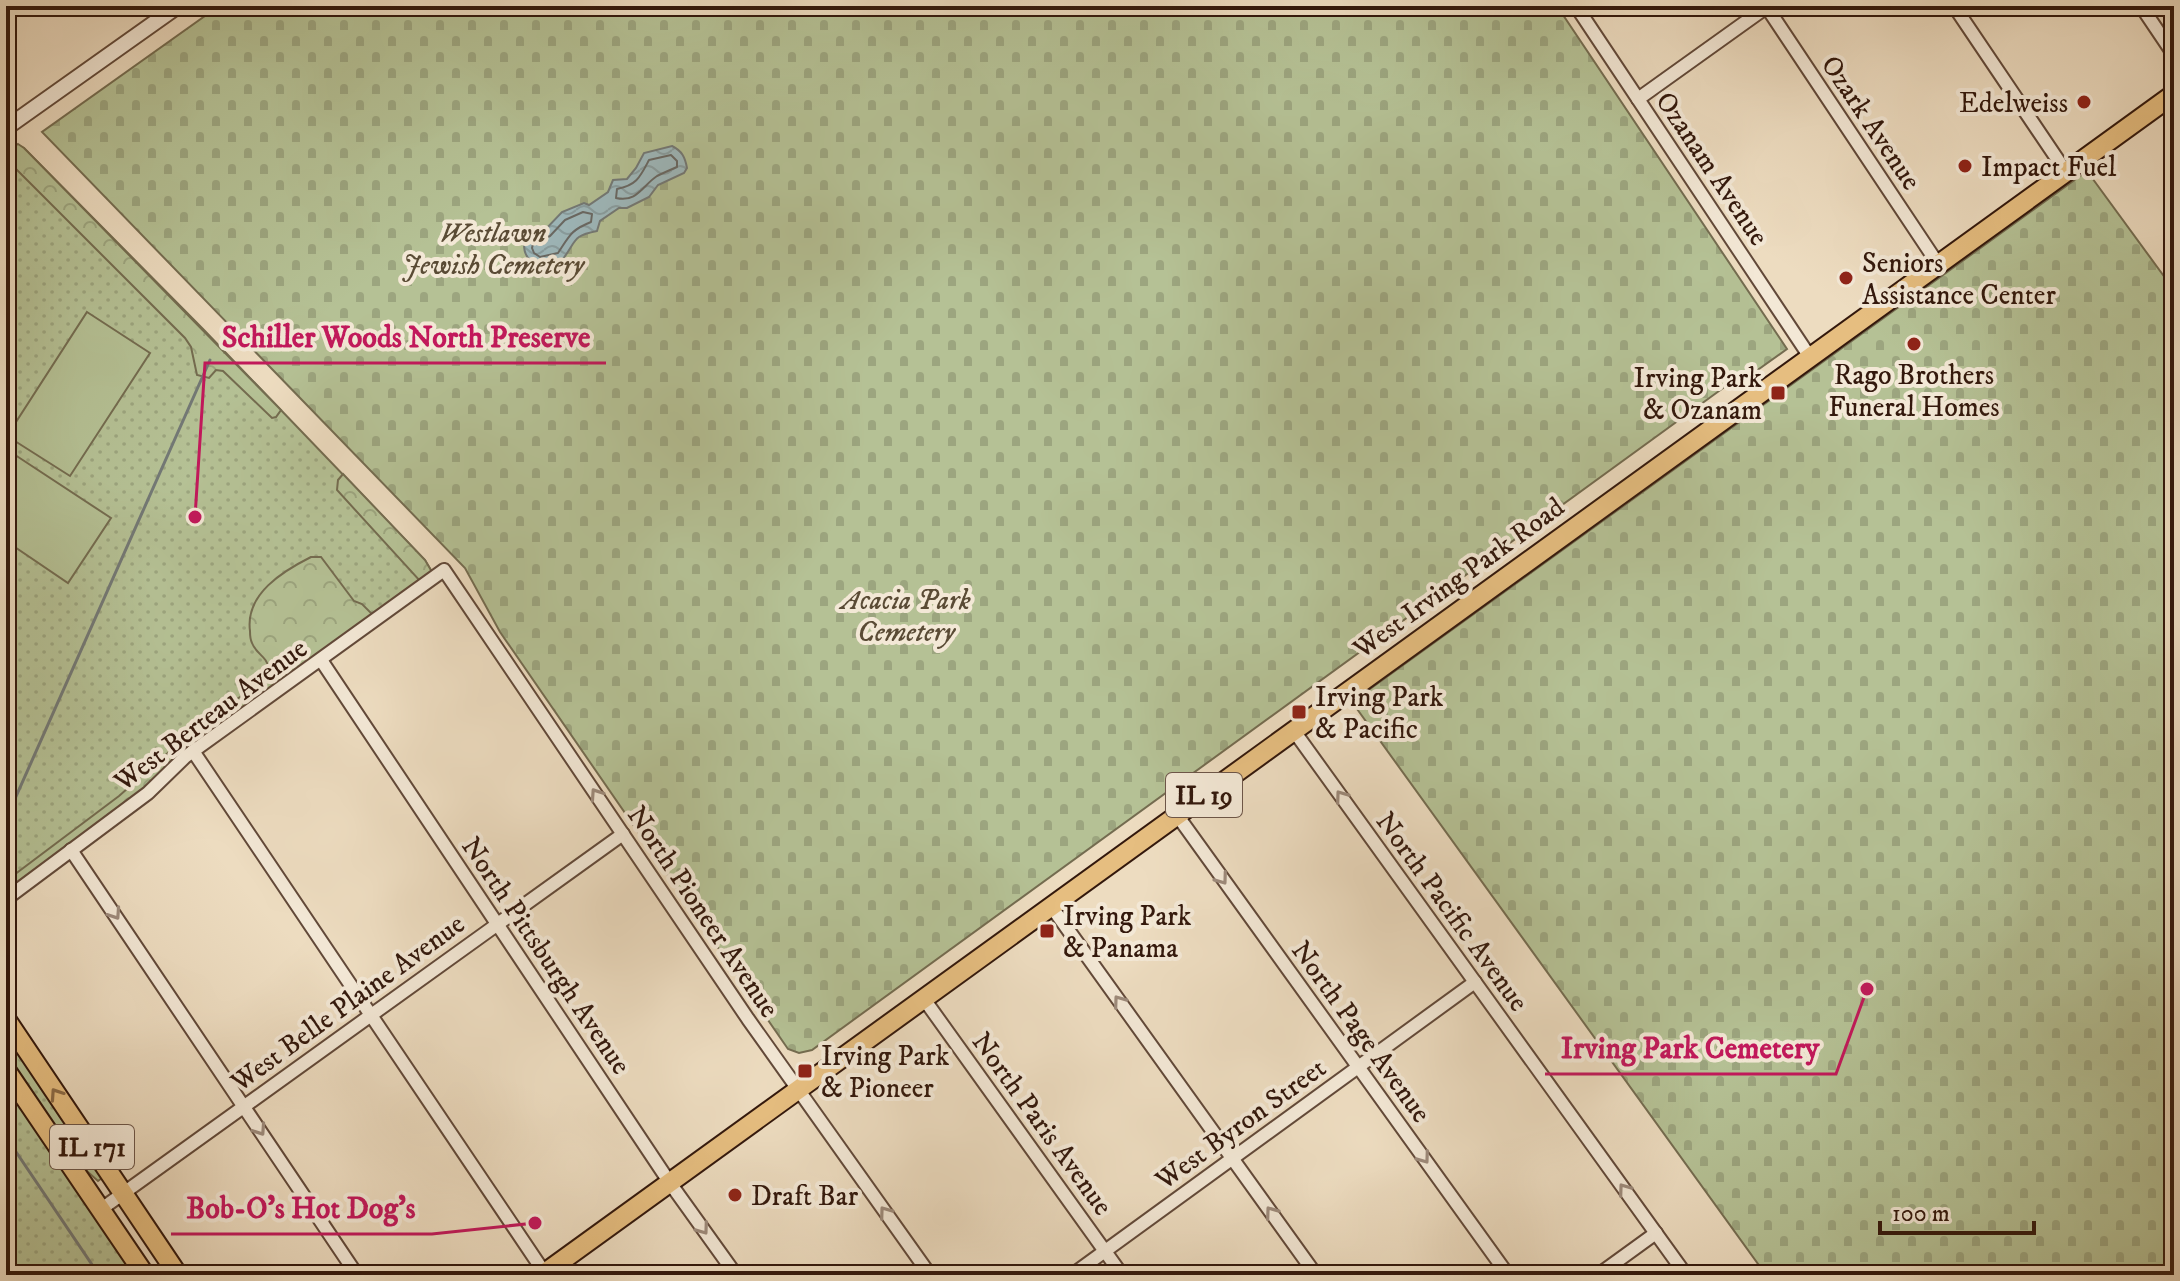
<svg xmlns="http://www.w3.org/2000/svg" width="2180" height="1281" viewBox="0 0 2180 1281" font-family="'IM FELL DW Pica',serif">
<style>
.grass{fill:url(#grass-dots);stroke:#746c50;stroke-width:2}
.forest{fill:url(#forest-crowns);stroke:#746c50;stroke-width:2}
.cemetery{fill:url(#cemetery-stones);stroke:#746c50;stroke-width:2}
.garden{fill:#b5c195;stroke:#746c50;stroke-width:2}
.water{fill:url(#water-waves);stroke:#737976;stroke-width:2}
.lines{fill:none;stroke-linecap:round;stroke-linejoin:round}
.shore{stroke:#686864;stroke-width:2}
.stream{stroke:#737976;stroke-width:3}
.minor-casing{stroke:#624939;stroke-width:16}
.tertiary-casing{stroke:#624939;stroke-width:18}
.primary-casing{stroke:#33180c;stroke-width:22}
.minor{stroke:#f3e8d6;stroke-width:12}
.tertiary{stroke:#f3e8d6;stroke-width:14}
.primary{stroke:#e6be80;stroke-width:18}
.oneway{stroke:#9d8a7b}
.oneway2{stroke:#8c6b46}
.poi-dot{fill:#8f2418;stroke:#f3e8d6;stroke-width:3}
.labels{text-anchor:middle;stroke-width:8;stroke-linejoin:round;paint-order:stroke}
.shield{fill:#f3e8d6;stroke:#6d5649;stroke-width:2}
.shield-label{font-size:26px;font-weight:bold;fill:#33180c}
.poi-label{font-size:28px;fill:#33180c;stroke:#f3e8d6;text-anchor:start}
.street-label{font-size:28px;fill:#33180c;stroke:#f3e8d6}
.park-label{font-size:28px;font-style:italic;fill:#5a4b35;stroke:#f3e8d6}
.leader{fill:none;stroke:#c2185b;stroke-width:3}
.callout-dot{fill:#c2185b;stroke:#f3e8d6;stroke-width:3}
.callout-label{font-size:30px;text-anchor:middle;font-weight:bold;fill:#c2185b;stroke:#f3e8d6;stroke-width:8;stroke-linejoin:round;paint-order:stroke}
</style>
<defs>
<pattern id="grass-dots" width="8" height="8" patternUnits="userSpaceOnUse" patternTransform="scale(2)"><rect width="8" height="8" fill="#b5c195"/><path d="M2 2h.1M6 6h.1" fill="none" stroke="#9ca57f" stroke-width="1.8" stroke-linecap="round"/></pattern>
<pattern id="forest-crowns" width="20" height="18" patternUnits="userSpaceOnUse" patternTransform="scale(2)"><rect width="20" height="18" fill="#b5c195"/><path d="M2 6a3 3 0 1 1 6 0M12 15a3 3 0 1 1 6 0" fill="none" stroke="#9ca57f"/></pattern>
<pattern id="cemetery-stones" width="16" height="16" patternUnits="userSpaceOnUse" patternTransform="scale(2)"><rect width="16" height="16" fill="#b5c195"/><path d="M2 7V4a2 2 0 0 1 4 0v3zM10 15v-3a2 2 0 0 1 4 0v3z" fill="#9ca57f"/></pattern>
<pattern id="water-waves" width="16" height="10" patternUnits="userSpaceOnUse" patternTransform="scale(2)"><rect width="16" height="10" fill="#9eb9bd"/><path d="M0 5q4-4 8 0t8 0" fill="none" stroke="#899ea1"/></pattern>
</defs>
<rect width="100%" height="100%" fill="#eddcc0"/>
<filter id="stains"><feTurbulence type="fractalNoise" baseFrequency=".0025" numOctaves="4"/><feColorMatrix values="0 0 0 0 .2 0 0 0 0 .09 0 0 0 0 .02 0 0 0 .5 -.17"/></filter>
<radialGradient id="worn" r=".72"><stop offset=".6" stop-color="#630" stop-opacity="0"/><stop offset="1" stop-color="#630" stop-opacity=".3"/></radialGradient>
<g class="grass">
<path d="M13,143L24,148L204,330L425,560L432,572L181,753L141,791L6,891V144Z"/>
<path d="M6,1033L100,1174L102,1178L98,1181L79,1164L6,1059Z"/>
<path d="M6,1083L135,1275H6Z"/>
</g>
<g class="forest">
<path d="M18,144L24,148L281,410L276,417L272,418L223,371L216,370L209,378L197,375L191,347L185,338L12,165L8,153L10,149Z"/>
<path d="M343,474L425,560L432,572L420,581L337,490L338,480Z"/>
<path d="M311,557H321L354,601L362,604L373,615L181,753L141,791L6,891V881L119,796L212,714L240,697L263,678L269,669C267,656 256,654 252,643C250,639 250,635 250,631C245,594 283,571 311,557Z"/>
</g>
<g class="cemetery">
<path d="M219,6H1557L1787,349L1745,379L1741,375L812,1050L799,1053L788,1049L500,632L465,568L42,132Z"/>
<path d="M2087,171L2174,290V1275H1766L1352,702Z"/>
</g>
<g class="garden">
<path d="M87,312L150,353L70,476L7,436Z"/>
<path d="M6,449L111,518L68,583L6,541Z"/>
</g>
<path class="water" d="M672,146C682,151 685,157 687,168L684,173L658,185L649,197L627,208H619L600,221L597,231C572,236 577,240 563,259C545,268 523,267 524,242L529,237L545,230L562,212L584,203L589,205L608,192L613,180L627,179L636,168L644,153Z"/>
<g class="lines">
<g class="shore">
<path d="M671,155L677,161V167C670,170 663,173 657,176C643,185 637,203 616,198L617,189C637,185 640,177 649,160Z"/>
<path d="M583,212L592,214L591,222C571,230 570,235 558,253L540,257L534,253L532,248L533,244L550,236L565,220Z"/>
</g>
<g class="stream">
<path d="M6,819L210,360"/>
<path d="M6,1137L99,1275"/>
</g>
<defs>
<g id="minor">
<path d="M1576,6L1810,357"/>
<path d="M1766,6L1938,264"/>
<path d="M1954,6L2066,172"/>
<path d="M2141,6L2174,55"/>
<path d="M1638,99L1768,6"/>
<path d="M321,660L670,1183L736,1275"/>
<path d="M1294,731L1686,1275"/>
<path d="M193,751L546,1275"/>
<path d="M1177,815L1508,1275"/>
<path d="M71,850L357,1275"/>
<path d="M6,899L148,793L185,757L444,570L748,1019L930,1275"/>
<path d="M1051,906L1316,1275"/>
<path d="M924,999L1122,1275"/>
<path d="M100,1210L623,834"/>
<path d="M1072,1275L1475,982"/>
<path d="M1598,1275L1656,1233"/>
</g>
<path id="tertiary" d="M6,128L178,6"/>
<g id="primary">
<path d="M6,1019L178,1275"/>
<path d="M6,1070L145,1275"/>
<path d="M542,1275L2174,94"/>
</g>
</defs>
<use href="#minor" class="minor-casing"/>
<use href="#tertiary" class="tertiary-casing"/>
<use href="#primary" class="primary-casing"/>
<use href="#minor" class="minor"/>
<use href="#tertiary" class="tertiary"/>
<use href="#primary" class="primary"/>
</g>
<defs><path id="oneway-chevron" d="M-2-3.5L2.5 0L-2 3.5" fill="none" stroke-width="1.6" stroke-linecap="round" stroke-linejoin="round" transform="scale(2)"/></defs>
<g class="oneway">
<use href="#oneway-chevron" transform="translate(596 794) rotate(-124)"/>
<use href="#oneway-chevron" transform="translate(1341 796) rotate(-126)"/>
<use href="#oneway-chevron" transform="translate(1222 879) rotate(54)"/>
<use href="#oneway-chevron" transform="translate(115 914) rotate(56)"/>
<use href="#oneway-chevron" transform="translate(1119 1001) rotate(-126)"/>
<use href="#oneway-chevron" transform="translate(260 1130) rotate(56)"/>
<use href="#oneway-chevron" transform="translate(1424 1158) rotate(54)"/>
<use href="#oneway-chevron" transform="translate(1624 1189) rotate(-126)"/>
<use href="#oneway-chevron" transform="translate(885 1212) rotate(-126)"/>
<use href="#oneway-chevron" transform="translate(1271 1212) rotate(-126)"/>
<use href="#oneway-chevron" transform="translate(703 1229) rotate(54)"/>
</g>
<use class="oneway2" href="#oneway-chevron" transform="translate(56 1094) rotate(-124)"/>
<g class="poi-dot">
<circle cx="2084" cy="102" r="8"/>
<circle cx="1965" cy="166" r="8"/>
<circle cx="1846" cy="278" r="8"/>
<circle cx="1914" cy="344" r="8"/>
<rect x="1770" y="385" width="16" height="16" rx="4"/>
<rect x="1291" y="704" width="16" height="16" rx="4"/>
<rect x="1039" y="923" width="16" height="16" rx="4"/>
<rect x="797" y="1063" width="16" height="16" rx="4"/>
<circle cx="735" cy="1195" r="8"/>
</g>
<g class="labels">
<g class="shield">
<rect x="1166" y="773" width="76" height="44" rx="6"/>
<rect x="50" y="1125" width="84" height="44" rx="6"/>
</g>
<g class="shield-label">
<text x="1204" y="804">IL 19</text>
<text x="92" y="1156">IL 171</text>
</g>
<g class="poi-label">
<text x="2068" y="112" text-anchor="end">Edelweiss</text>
<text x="1981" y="176">Impact Fuel</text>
<text x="1862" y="272">Seniors<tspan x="1862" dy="32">Assistance Center</tspan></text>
<text x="1914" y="384" text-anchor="middle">Rago Brothers<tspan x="1914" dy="32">Funeral Homes</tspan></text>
<text x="1762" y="387" text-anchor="end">Irving Park<tspan x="1762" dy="32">&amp; Ozanam</tspan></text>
<text x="1315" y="706">Irving Park<tspan x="1315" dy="32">&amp; Pacific</tspan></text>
<text x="1063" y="925">Irving Park<tspan x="1063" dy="32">&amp; Panama</tspan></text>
<text x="821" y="1065">Irving Park<tspan x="821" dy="32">&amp; Pioneer</tspan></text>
<text x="751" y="1205">Draft Bar</text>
</g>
<g class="street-label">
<text transform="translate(1872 122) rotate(56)" y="10">Ozark Avenue</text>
<text transform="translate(1713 168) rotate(56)" y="10">Ozanam Avenue</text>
<text transform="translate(1458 577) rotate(-36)" y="10">West Irving Park Road</text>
<text transform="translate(210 714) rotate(-37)" y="10">West Berteau Avenue</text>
<text transform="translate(704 911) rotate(56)" y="10">North Pioneer Avenue</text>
<text transform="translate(1453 911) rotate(54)" y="10">North Pacific Avenue</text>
<text transform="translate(547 955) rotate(56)" y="10">North Pittsburgh Avenue</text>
<text transform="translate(347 1002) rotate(-36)" y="10">West Belle Plaine Avenue</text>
<text transform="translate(1362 1031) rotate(54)" y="10">North Page Avenue</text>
<text transform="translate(1043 1123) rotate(54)" y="10">North Paris Avenue</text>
<text transform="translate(1240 1123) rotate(-36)" y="10">West Byron Street</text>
</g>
<g class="park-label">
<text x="493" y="242">Westlawn<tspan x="493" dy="32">Jewish Cemetery</tspan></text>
<text x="906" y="609">Acacia Park<tspan x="906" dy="32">Cemetery</tspan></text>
</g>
</g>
<path class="leader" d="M195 517L205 363H606M1867 989L1836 1074H1545M535 1223L432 1234H171"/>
<g class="callout-dot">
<circle cx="195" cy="517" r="8"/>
<circle cx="1867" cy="989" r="8"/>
<circle cx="535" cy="1223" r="8"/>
</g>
<g class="callout-label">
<text x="406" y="347">Schiller Woods North Preserve</text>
<text x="1690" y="1058">Irving Park Cemetery</text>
<text x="301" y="1218">Bob-O's Hot Dog's</text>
</g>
<rect width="2180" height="1281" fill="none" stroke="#eddcc0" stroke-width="32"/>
<rect x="8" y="8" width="2164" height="1265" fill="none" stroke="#33180c" stroke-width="4"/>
<rect x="16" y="16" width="2148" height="1249" fill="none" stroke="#33180c" stroke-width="2"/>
<path d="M1880 1221v12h154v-12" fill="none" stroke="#33180c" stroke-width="4"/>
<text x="1892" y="1221" font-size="24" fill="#33180c" stroke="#f3e8d6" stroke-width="6" paint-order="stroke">100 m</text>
<rect width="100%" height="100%" filter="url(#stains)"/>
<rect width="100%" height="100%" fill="url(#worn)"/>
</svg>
